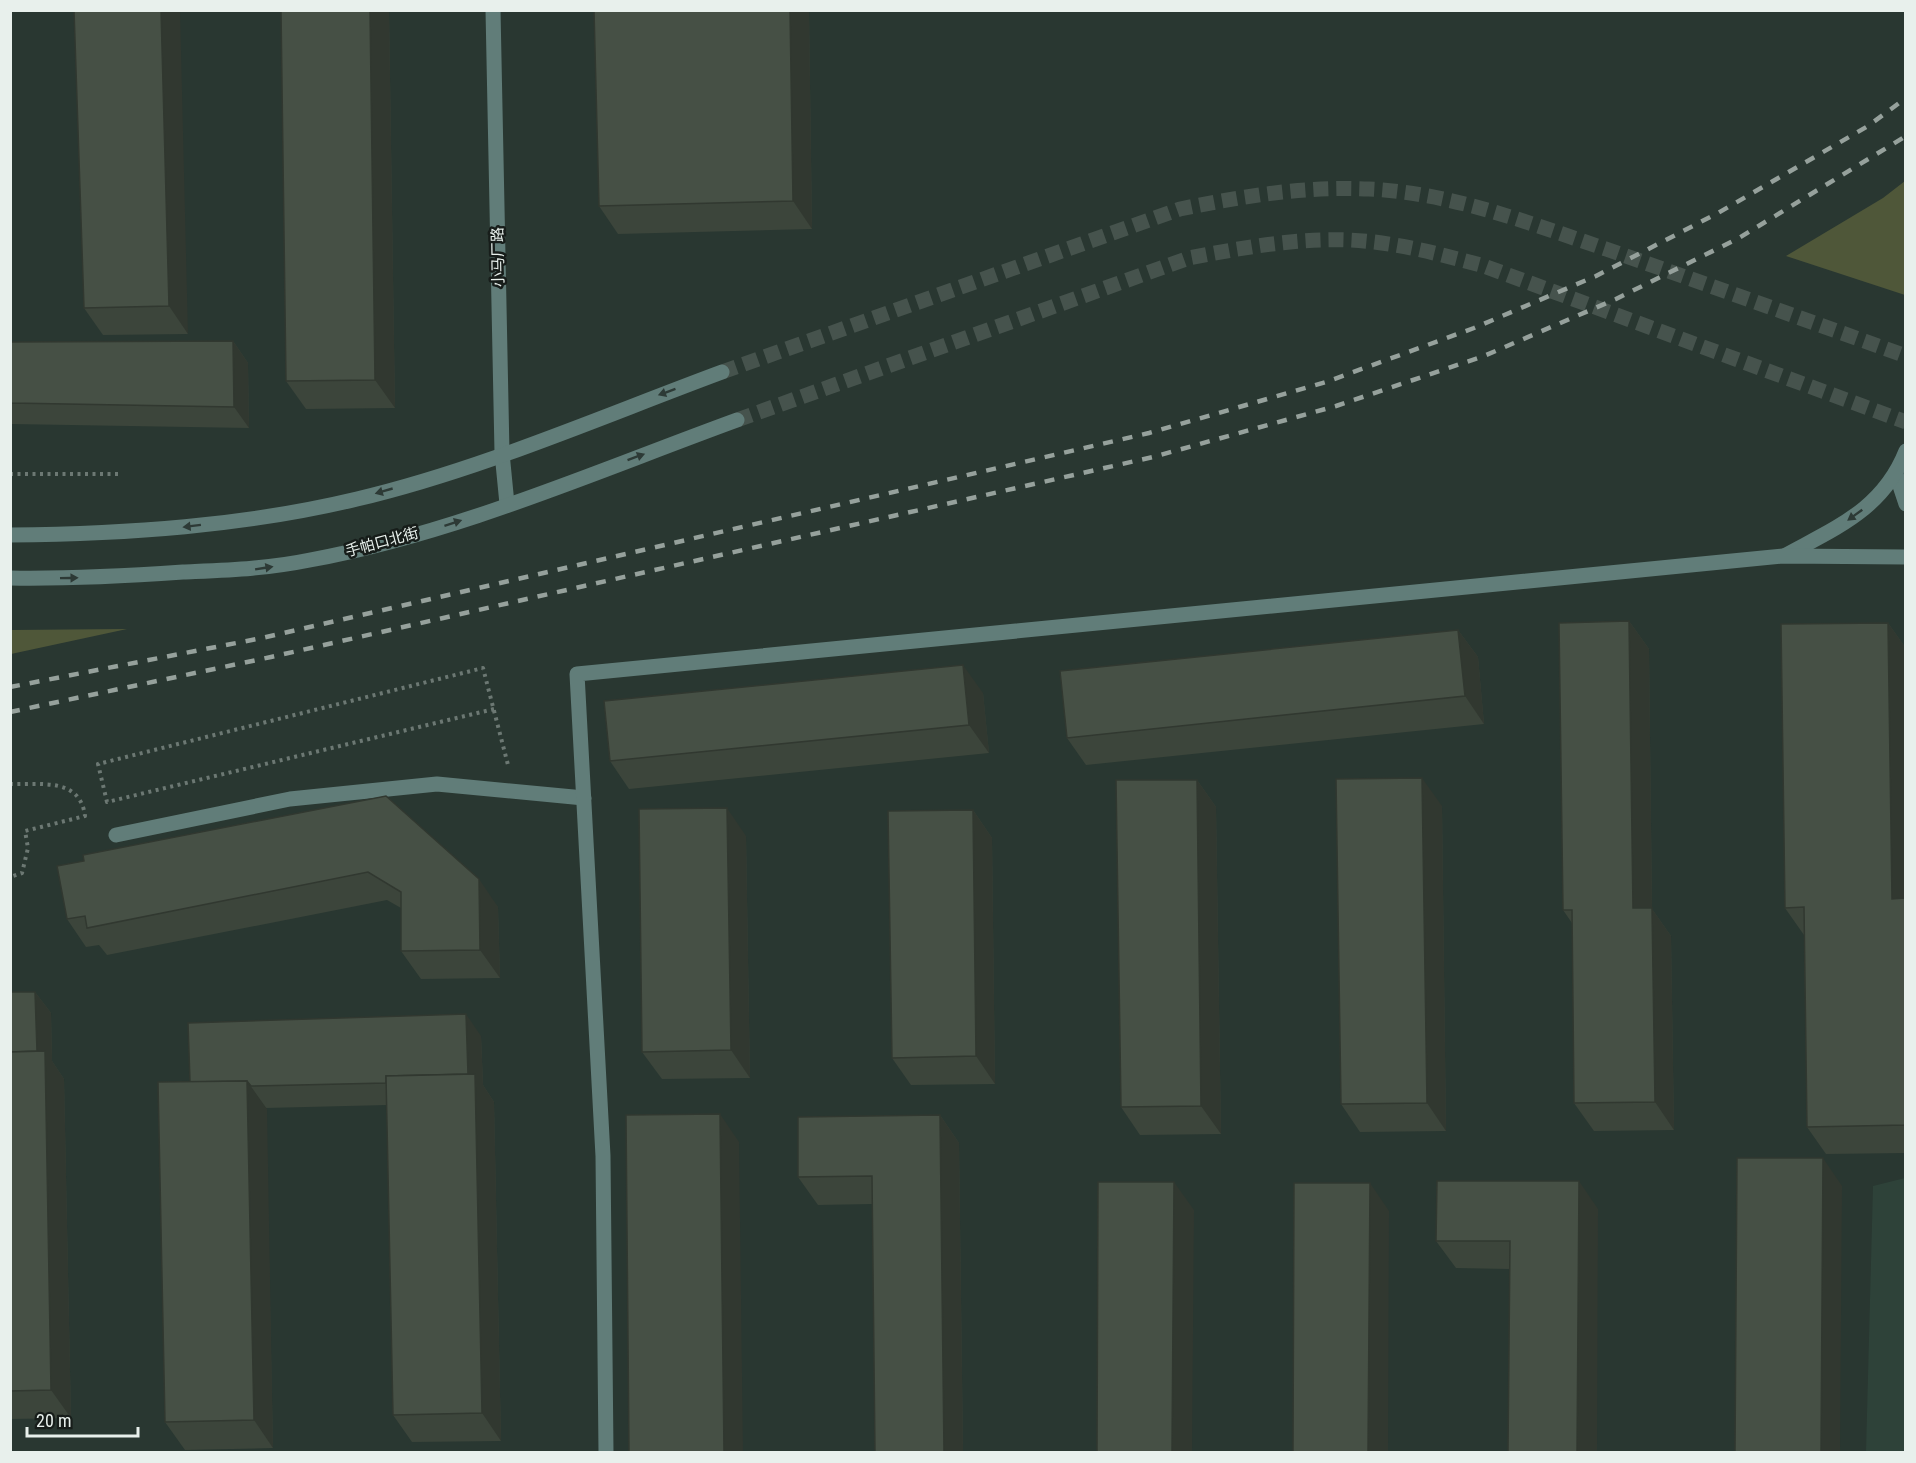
<svg xmlns="http://www.w3.org/2000/svg" width="1916" height="1463" viewBox="0 0 1916 1463" font-family="'Roboto Condensed','Noto Sans SC',sans-serif">
<style>
.built{fill:#2e4239}
.green{fill:#4f5739}
.lines{fill:none;stroke-linecap:round;stroke-linejoin:round}
.minor-tunnel{stroke:#46534d;stroke-width:15;stroke-dasharray:15 8;stroke-linecap:butt}
.path{stroke:#6c7873;stroke-width:4;stroke-dasharray:3 4.5;stroke-linecap:butt}
.minor{stroke:#617d79;stroke-width:15}
.rail{stroke:#96a19c;stroke-width:4.5;stroke-dasharray:10 10;stroke-linecap:butt}
.wall{fill:#3c453b}
.shaded-wall{fill:#313830}
.building{fill:#465045;stroke:#313830;stroke-width:1.5}
.oneway{fill:#2d3a36}
.labels{text-anchor:middle;stroke-width:5;stroke-linejoin:round;paint-order:stroke}
.street-label{font-size:15px;fill:#e8f0ec;stroke:#171d1a}
</style>
<rect width="100%" height="100%" fill="#293731"/>
<path class="built" d="M1905,1178V1452H1866L1873,1186Z"/>
<g class="green">
<path d="M1905,181V295L1786,256L1883,198Z"/>
<path d="M127,629L11,654V630Z"/>
</g>
<g class="lines">
<g class="minor-tunnel">
<path d="M722,372L1180,209C1243,196 1305,186 1369,189C1452,193 1529,223 1606,249C1706,284 1806,320 1906,356"/>
<path d="M737,420L1189,258C1241,248 1295,238 1349,240C1395,242 1440,254 1484,266L1906,422"/>
</g>
<g class="path">
<path d="M10,474H119"/>
<path d="M494,709L107,802L98,764L483,668L508,765"/>
<path d="M10,784C41,785 80,777 85,816L25,831L28,848L22,873L10,877"/>
</g>
<g class="minor">
<path d="M493,10L502,453L507,504"/>
<path d="M1896,474L1906,504"/>
<path d="M10,535C127,534 244,526 357,499C480,470 603,416 722,372"/>
<path d="M1786,555C1837,527 1883,509 1906,451"/>
<path d="M10,578C68,579 125,576 183,572C227,570 266,569 310,560C457,533 597,471 737,420"/>
<path d="M116,835L290,799L437,784L584,798"/>
<path d="M606,1452L603,1156L577,674L1783,556L1906,557"/>
</g>
<g class="rail">
<path d="M10,687L262,638L1149,433L1326,382L1474,328L1596,276L1718,213L1868,126L1906,98"/>
<path d="M10,712L271,657L1153,457L1336,406L1484,356L1616,299L1739,238L1906,136"/>
</g>
</g>
<g class="wall">
<path d="M74,10L188,334L103,335L84,308Z"/>
<path d="M281,10H389L395,408L306,409L286,381Z"/>
<path d="M809,10L812,229L618,234L599,206Z"/>
<path d="M233,341L248,363L249,428L10,424V342Z"/>
<path d="M1629,621L1649,649L1652,909L1671,936L1674,1130L1594,1131L1574,1103L1572,923L1563,910Z"/>
<path d="M1888,623L1905,647V1153L1826,1154L1807,1127L1804,935L1785,908Z"/>
<path d="M1458,630L1478,657L1484,724L1086,765L1067,738Z"/>
<path d="M983,693L989,753L629,789L610,761Z"/>
<path d="M1197,780L1216,807L1221,1134L1140,1135L1121,1107Z"/>
<path d="M386,796L498,907L500,978L421,979L401,951V908L387,900L107,955L99,945L86,947L67,919L84,861Z"/>
<path d="M1442,806L1446,1131L1360,1132L1341,1104Z"/>
<path d="M973,810L992,838L995,1084L911,1085L892,1058Z"/>
<path d="M746,836L750,1078L662,1079L642,1052Z"/>
<path d="M10,992H35L51,1013L52,1061L64,1079L71,1418L10,1419Z"/>
<path d="M481,1036L483,1085L494,1102L501,1441L412,1442L393,1415L387,1105L266,1108L273,1448L185,1450L165,1422L190,1082Z"/>
<path d="M940,1115L959,1143L963,1452H875L872,1204L818,1205L798,1177Z"/>
<path d="M1598,1209L1509,1269L1456,1268L1436,1241Z"/>
</g>
<g class="shaded-wall">
<path d="M161,10H180L188,334L169,306Z"/>
<path d="M370,10H389L395,408L375,380Z"/>
<path d="M790,10H809L812,229L793,201Z"/>
<path d="M233,341L248,363L249,428L234,407Z"/>
<path d="M1629,621L1649,649L1652,909L1671,936L1674,1130L1655,1102L1633,908Z"/>
<path d="M1888,623L1905,647V918L1892,899Z"/>
<path d="M1458,630L1478,657L1484,724L1465,696Z"/>
<path d="M963,665L983,693L989,753L969,725Z"/>
<path d="M1422,778L1442,806L1446,1131L1427,1103Z"/>
<path d="M1197,780L1216,807L1221,1134L1201,1106Z"/>
<path d="M727,808L746,836L750,1078L731,1050Z"/>
<path d="M973,810L992,838L995,1084L976,1056Z"/>
<path d="M479,879L498,907L500,978L480,950Z"/>
<path d="M35,992L51,1013L52,1061L64,1079L71,1418L51,1390L37,1058Z"/>
<path d="M466,1014L481,1036L483,1085L494,1102L501,1441L482,1413Z"/>
<path d="M247,1081L267,1109L273,1448L254,1420Z"/>
<path d="M720,1114L739,1142L743,1452H724Z"/>
<path d="M940,1115L959,1143L963,1452H944Z"/>
<path d="M1823,1158L1842,1186L1840,1452H1821Z"/>
<path d="M1579,1181L1598,1209L1597,1452H1577Z"/>
<path d="M1174,1182L1194,1210L1192,1452H1172Z"/>
<path d="M1370,1183L1389,1211L1388,1452H1368Z"/>
</g>
<g class="building">
<path d="M74,10H161L169,306L84,308Z"/>
<path d="M281,10H370L375,380L286,381Z"/>
<path d="M594,10H790L793,201L599,206Z"/>
<path d="M233,341L234,407L10,403V342Z"/>
<path d="M1629,621L1633,908H1652L1655,1102L1574,1103L1572,910H1563L1559,623Z"/>
<path d="M1888,623L1892,899L1905,898V1125L1807,1127L1804,907L1785,908L1781,624Z"/>
<path d="M1458,630L1465,696L1067,738L1060,671Z"/>
<path d="M963,665L969,725L610,761L604,701Z"/>
<path d="M1422,778L1427,1103L1341,1104L1336,779Z"/>
<path d="M1116,780H1197L1201,1106L1121,1107Z"/>
<path d="M386,796L479,879L480,950L401,951V892L368,872L87,928L85,916L67,919L57,866L84,861L83,855Z"/>
<path d="M727,808L731,1050L642,1052L639,809Z"/>
<path d="M973,810L976,1056L892,1058L888,811Z"/>
<path d="M10,992H35L37,1051L10,1052Z"/>
<path d="M466,1014L468,1074L386,1076V1083L251,1086L247,1081L190,1082L188,1023Z"/>
<path d="M45,1051L51,1390L10,1391V1052Z"/>
<path d="M475,1074L482,1413L393,1415L386,1076Z"/>
<path d="M247,1081L254,1420L165,1422L158,1082Z"/>
<path d="M720,1114L724,1452H629L626,1115Z"/>
<path d="M940,1115L944,1452H875L872,1176L798,1177V1117Z"/>
<path d="M1737,1158H1823L1821,1452H1735Z"/>
<path d="M1437,1181H1579L1577,1452H1508L1510,1241H1436Z"/>
<path d="M1098,1182H1174L1172,1452H1097Z"/>
<path d="M1294,1183H1370L1368,1452H1293Z"/>
</g>
<defs><path id="oneway-solid" d="M-6-.8H1V-3.2L6.5 0L1 3.2V.8H-6Z" transform="scale(1.5)"/></defs>
<g class="oneway">
<use href="#oneway-solid" transform="translate(667 392) rotate(160)"/>
<use href="#oneway-solid" transform="translate(636 457) rotate(-20)"/>
<use href="#oneway-solid" transform="translate(384 491) rotate(164)"/>
<use href="#oneway-solid" transform="translate(1855 515) rotate(144)"/>
<use href="#oneway-solid" transform="translate(453 523) rotate(-18)"/>
<use href="#oneway-solid" transform="translate(192 526) rotate(173)"/>
<use href="#oneway-solid" transform="translate(264 568) rotate(-9)"/>
<use href="#oneway-solid" transform="translate(69 578) rotate(-1)"/>
</g>
<g class="labels">
<g class="street-label">
<text transform="translate(498 257) rotate(-91)" y="5">小马厂路</text>
<text transform="translate(382 542) rotate(-15)" y="5">手帕口北街</text>
</g>
</g>
<rect width="1916" height="1463" fill="none" stroke="#e8f0ec" stroke-width="24"/>
<path d="M27 1427v9h111v-9" fill="none" stroke="#e8f0ec" stroke-width="3"/>
<text x="36" y="1427" font-size="18" fill="#e8f0ec" stroke="#171d1a" stroke-width="4.5" paint-order="stroke">20 m</text>
</svg>
